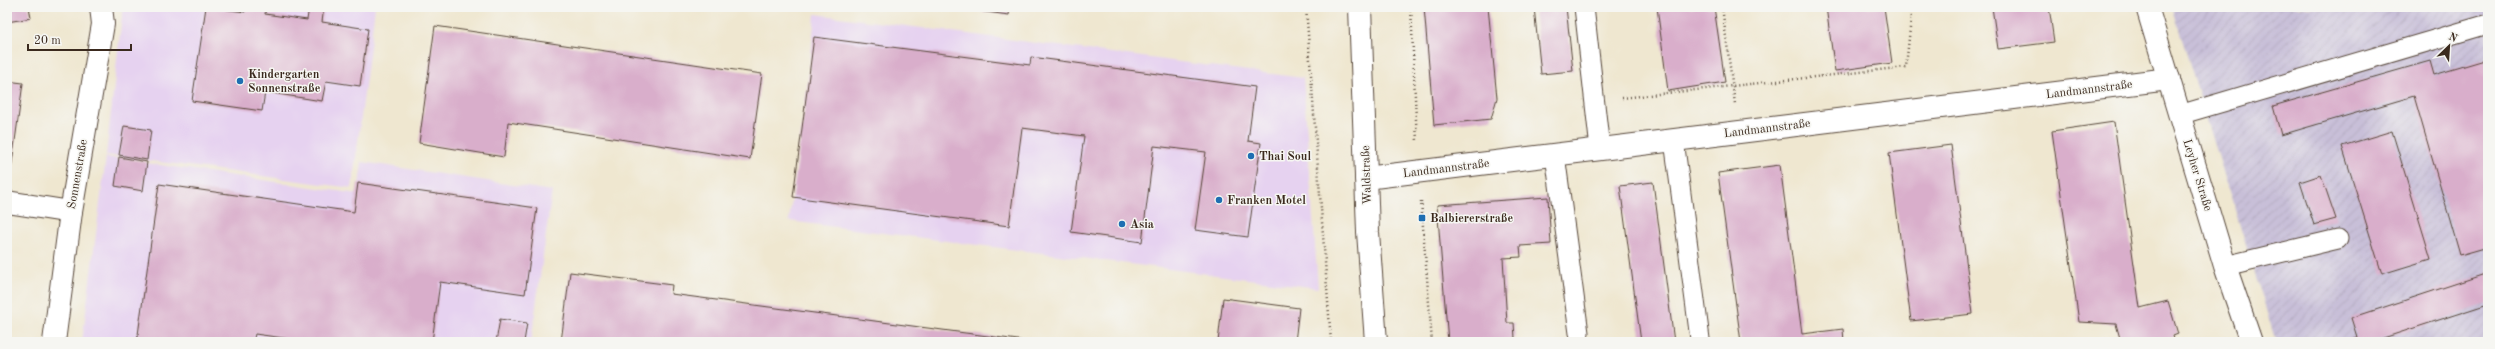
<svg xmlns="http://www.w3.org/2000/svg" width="2495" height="349" viewBox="0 0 2495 349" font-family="'Old Standard TT',serif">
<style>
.built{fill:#e6d2f0}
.industrial{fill:url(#industrial-furrows)}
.building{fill:#d9aecb}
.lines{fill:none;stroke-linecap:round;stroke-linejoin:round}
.service-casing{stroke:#564639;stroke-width:21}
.minor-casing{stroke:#564639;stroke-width:24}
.tertiary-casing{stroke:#564639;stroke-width:24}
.path{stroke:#564639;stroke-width:2.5;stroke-dasharray:1 3;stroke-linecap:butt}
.service{stroke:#fff;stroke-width:19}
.minor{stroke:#fff;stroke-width:22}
.tertiary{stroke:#fff;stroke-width:22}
.poi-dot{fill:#1f6fb2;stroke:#f6f6f2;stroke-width:1.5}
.labels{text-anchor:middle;stroke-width:3;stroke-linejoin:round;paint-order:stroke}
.poi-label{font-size:12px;font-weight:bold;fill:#3b2a1e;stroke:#f6f6f2;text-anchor:start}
.street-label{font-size:12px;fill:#3b2a1e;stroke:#f6f6f2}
</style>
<defs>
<pattern id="industrial-furrows" width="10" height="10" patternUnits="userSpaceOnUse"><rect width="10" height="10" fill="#c8bfd8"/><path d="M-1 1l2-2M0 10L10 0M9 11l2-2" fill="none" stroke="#ada4b9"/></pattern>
</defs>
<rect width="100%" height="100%" fill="#f6f6f2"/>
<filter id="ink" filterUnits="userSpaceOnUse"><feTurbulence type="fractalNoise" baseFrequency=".025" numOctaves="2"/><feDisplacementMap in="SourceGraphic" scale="8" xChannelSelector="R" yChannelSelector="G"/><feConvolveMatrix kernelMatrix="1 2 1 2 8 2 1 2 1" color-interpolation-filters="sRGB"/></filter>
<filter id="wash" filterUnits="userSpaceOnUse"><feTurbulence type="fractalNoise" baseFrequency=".012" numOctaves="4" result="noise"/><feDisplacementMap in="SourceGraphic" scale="16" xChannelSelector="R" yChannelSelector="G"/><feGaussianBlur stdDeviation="0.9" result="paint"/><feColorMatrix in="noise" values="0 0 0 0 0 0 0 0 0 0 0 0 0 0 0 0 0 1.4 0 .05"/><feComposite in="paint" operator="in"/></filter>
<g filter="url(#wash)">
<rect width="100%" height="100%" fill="#efe7d0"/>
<g class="built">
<path d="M123,7H375L352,188L106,155Z"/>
<path d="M815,14L1303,78L1318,288L789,221L807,89Z"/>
<path d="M106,157L358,194L362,162L552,191L531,342H82Z"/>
</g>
<path class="industrial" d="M2172,7H2488V342H2276Z"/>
<g id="blocks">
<g class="building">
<path d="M7,7H29L31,18L7,22Z"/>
<path d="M206,7L245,12V7H266L265,14L307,20L309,7H324L322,22L368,29L360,86L326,81L322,101L265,92L262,111L192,101Z"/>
<path d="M948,7H1010L1009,15Z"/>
<path d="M1424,7H1488L1497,98L1491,119L1434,125Z"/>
<path d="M1534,7H1566L1573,71L1541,74Z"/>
<path d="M1657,7H1714L1725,82L1668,91Z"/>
<path d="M1826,7H1884L1892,63L1835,71Z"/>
<path d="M1992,7H2049L2054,42L1998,49Z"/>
<path d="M435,26L762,74L750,159L508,122L504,157L419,143Z"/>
<path d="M814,37L1030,65L1031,57L1255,87L1248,141L1261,143L1248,237L1195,230L1206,152L1154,146L1142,242L1071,232L1084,136L1022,128L1009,226L793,197Z"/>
<path d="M2488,59V247L2460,255L2414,96L2281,135L2273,106L2430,61L2434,75Z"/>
<path d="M7,81L23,83L11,170L7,169Z"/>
<path d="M2114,122L2140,308L2168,301L2178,334L2173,336L2175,342H2121L2116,324L2079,322L2052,131Z"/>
<path d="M124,126L151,130L147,160L119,155Z"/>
<path d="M2392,131L2431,259L2382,274L2342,146Z"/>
<path d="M1951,145L1973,314L1911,321L1889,153Z"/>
<path d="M119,157L147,162L143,191L115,186Z"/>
<path d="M1780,165L1802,334L1843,329L1844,342H1741L1718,173Z"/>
<path d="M2321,175L2336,219L2314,225L2300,182Z"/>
<path d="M1653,182L1674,342H1641L1620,186Z"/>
<path d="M358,183L537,208L525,294L440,282L432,342H312L255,334L253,342H137L159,184L354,212Z"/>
<path d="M1548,197L1551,244L1520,246L1521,257L1503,258L1507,323H1514L1515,338L1509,339V342H1448L1437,205Z"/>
<path d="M570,272L672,285L671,294L1033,342H561Z"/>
<path d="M2488,273V304L2371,342H2344L2357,337L2351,318Z"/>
<path d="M1223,298L1299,308L1295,342H1218Z"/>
<path d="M500,319L527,323L524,342H496Z"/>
</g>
</g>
</g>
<g filter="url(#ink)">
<use href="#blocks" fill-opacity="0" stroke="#564639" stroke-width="1"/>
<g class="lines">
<defs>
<g id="service">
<path d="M1584,7L1600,149"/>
<path d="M2179,115L2488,24"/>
<path d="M1674,140L1700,339"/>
<path d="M1555,155L1579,333"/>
<path d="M2225,266L2338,239"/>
</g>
<g id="minor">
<path d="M2147,7L2225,266L2251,342"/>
<path d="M1366,178L2169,79"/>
<path d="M7,202L71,212"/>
<path d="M54,342L71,212L103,24L101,7"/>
</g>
<path id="tertiary" d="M1360,7L1368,232L1376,342"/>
</defs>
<use href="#service" class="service-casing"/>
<use href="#minor" class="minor-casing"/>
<use href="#tertiary" class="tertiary-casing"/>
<g class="path">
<path d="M1306,7L1331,342"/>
<path d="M1411,7L1417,142"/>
<path d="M1722,7L1735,104"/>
<path d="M1622,98L1906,67L1911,18L1909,7"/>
<path d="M1421,201L1432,342"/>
</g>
<use href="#service" class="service"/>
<use href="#minor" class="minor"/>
<use href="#tertiary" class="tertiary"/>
</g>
</g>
<g class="poi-dot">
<circle cx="240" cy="81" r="4"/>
<circle cx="1251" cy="156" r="4"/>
<circle cx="1219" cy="200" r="4"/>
<rect x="1418" y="214" width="8" height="8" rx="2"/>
<circle cx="1122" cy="224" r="4"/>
</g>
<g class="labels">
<g class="poi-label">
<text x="248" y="78">Kindergarten<tspan x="248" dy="14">Sonnenstraße</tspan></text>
<text x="1259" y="160">Thai Soul</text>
<text x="1227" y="204">Franken Motel</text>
<text x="1430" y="222">Balbiererstraße</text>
<text x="1130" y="228">Asia</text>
</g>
<g class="street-label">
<text transform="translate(2089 89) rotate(-7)" y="4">Landmannstraße</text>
<text transform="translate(1767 128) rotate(-7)" y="4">Landmannstraße</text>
<text transform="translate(1446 168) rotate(-7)" y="4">Landmannstraße</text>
<text transform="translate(77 174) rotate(-80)" y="4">Sonnenstraße</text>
<text transform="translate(1366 175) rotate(-92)" y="4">Waldstraße</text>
<text transform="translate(2198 175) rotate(73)" y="4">Leyher Straße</text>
</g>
</g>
<rect width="2495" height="349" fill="none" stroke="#f6f6f2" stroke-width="24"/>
<g transform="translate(2449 46) rotate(25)" stroke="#f6f6f2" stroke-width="3" paint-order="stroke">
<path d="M0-3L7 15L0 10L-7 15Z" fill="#3b2a1e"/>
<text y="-6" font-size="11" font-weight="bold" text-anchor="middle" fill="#3b2a1e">N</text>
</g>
<path d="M28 44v6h103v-6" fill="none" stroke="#3b2a1e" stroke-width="2"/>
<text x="34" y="44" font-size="12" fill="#3b2a1e" stroke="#f6f6f2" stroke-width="3" paint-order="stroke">20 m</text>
</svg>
